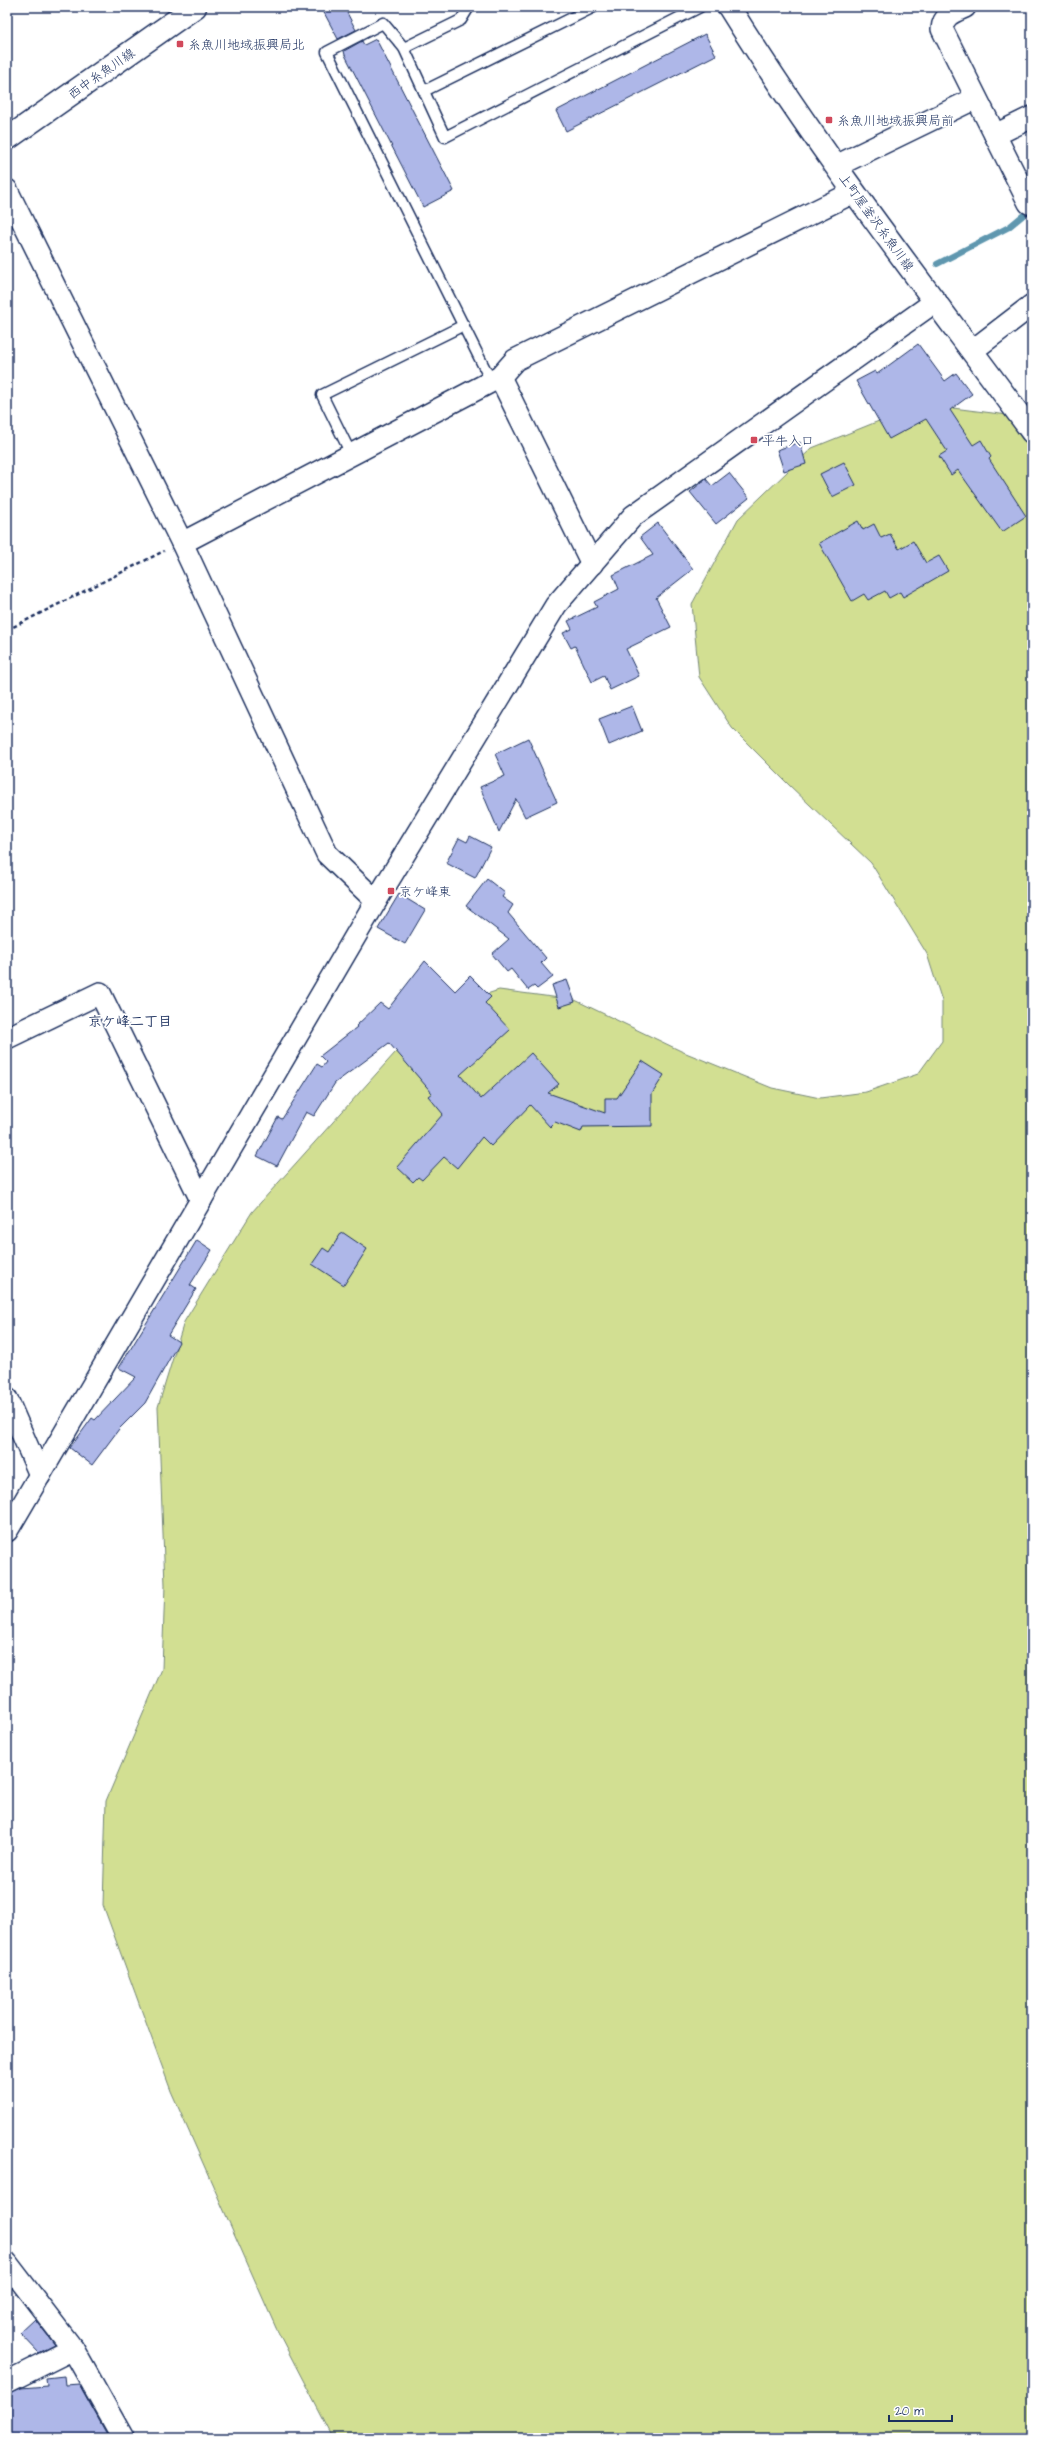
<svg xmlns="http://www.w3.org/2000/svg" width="1039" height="2445" viewBox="0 0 1039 2445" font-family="'Architects Daughter','Klee One',sans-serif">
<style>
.green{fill:#d2df92;stroke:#768778}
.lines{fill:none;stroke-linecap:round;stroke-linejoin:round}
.stream{stroke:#5f97af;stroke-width:6}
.building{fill:#aeb7e8;stroke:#1b2f5e}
.lane-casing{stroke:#1b2f5e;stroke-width:13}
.street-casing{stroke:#1b2f5e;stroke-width:24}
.secondary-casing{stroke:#1b2f5e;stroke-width:25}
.path{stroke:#1b2f5e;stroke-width:2.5;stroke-dasharray:4 3;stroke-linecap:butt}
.lane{stroke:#fff;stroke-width:10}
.street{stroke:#fff;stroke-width:21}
.secondary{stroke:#fff;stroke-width:22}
.poi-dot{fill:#d1495b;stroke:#fff;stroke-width:1.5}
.labels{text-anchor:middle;stroke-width:3.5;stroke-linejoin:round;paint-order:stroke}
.poi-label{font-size:13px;fill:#1b2f5e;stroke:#fff;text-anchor:start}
.street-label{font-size:13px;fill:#1b2f5e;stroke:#fff}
.neighbourhood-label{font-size:14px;font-weight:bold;fill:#1b2f5e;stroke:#fff}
</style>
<rect width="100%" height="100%" fill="#fff"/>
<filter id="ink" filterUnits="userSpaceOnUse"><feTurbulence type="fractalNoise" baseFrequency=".025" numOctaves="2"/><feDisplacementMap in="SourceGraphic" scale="8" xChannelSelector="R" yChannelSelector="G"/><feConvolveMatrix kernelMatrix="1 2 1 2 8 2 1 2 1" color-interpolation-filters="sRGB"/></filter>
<g filter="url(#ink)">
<path class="green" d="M921,404L1032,418V2438H333L276,2328L171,2091L103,1905L106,1801L162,1669L165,1585L158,1407L184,1322L252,1212L395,1053L441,1009L499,990L575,1000L681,1051L772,1088L820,1098L866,1092L918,1074L942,1041V1001L927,954L871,863L789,785L732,728L699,677L692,604L738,519L812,448Z"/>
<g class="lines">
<path class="stream" d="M937,264L1009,227L1032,208"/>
</g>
<g class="building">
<path d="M321,7H344L356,30L338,39Z"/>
<path d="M705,34L716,55L566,131L556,111Z"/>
<path d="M376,39L454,191L423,207L345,55L344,51L362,41L364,45Z"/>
<path d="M918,344L945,381L956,373L972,394L950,410L973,445L981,440L991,457L989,459L1026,516L1002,532L958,470L951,475L939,456L947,451L926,419L889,439L856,381L875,371L877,374Z"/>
<path d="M800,442L806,464L784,471L777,450Z"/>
<path d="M844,462L856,485L832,497L820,474Z"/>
<path d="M729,473L749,498L716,524L690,492L706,479L712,486Z"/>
<path d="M858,521L863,530L874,524L881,538L890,534L899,549L913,541L926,563L939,556L948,571L903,597L900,592L889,598L885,591L868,600L864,594L852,601L819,543Z"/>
<path d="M658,523L693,569L656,598L671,627L626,649L639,676L610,690L604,676L592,682L575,646L571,648L563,633L572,629L568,621L597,607L594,602L619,589L613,575L653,555L640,537Z"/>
<path d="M632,706L642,731L609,745L599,719Z"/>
<path d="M528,738L557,802L525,817L516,799L499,832L480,787L505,776L495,754Z"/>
<path d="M470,836L491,847L475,878L446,863L459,838L467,842Z"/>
<path d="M487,879L505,893L502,897L513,905L508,913L546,958L541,963L553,977L537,989L534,986L528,990L511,969L507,972L492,954L509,939L466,906Z"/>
<path d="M399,894L425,910L405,944L378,929Z"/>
<path d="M425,961L455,991L470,976L491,997L485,1003L510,1030L460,1075L481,1099L531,1053L559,1084L548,1093L605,1113V1098H617L642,1061L664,1075L652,1094V1126L583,1127L581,1132L555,1122L550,1127L530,1105L491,1146L482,1137L457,1168L444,1157L422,1180L418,1177L413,1182L397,1167L443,1114L428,1096L432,1093L389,1043L335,1083L314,1116L306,1112L277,1166L257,1156L278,1117L282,1119L317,1064L322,1067L326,1062L320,1056L357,1027L356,1026L380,1003L388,1009Z"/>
<path d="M567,980L575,1002L559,1007L552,985Z"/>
<path d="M342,1232L367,1249L344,1285L312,1264L323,1248L329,1252Z"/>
<path d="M197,1240L212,1250L190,1285L196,1289L168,1335L179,1342L145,1403L119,1429L92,1465L70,1448L92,1418L95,1420L136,1377L119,1368Z"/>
<path d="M35,2319L55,2345L39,2353L20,2333Z"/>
<path d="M64,2376L65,2385L79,2384L109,2438H7V2394L21,2388L47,2386L46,2378Z"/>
</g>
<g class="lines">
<defs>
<g id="lane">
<path d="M404,48L461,20L469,7"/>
<path d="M424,91L594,7"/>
<path d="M491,381L327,52L383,23L404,48L445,137L700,7"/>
<path d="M351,454L322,395L464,325"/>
</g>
<g id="street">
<path d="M965,7C954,12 943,15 942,29L1029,203"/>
<path d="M995,135L1032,117"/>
<path d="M836,166L976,98"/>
<path d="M7,190L182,543L327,854L376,901"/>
<path d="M972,351L1032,305"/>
<path d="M500,377L592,564"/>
<path d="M182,543L500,377L515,360L854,192"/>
<path d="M7,1038L100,993L201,1200"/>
<path d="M7,1399L40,1475"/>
<path d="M7,1531L376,901L556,605L633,516L936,301"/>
<path d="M7,2263L73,2349L123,2438"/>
<path d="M7,2382L73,2349"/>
</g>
<g id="secondary">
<path d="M729,7C821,155 929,292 1032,432"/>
<path d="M7,139L195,7"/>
</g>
</defs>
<use href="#lane" class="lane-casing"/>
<use href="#street" class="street-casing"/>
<use href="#secondary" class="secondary-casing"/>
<path class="path" d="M7,630L164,551"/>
<use href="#lane" class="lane"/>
<use href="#street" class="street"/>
<use href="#secondary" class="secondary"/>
</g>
</g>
<g class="poi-dot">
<rect x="176" y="40" width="8" height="8" rx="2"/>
<rect x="825" y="116" width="8" height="8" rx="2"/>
<rect x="750" y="436" width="8" height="8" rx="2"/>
<rect x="387" y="887" width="8" height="8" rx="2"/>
</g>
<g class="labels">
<g class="poi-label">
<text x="188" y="49">糸魚川地域振興局北</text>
<text x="837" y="125">糸魚川地域振興局前</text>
<text x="762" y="445">平牛入口</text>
<text x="399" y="896">京ケ峰東</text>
</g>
<g class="street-label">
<text transform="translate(101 73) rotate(-35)" y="5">西中糸魚川線</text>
<text transform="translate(877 222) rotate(54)" y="5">上町屋釜沢糸魚川線</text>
</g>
<g class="neighbourhood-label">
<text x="130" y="1026">京ケ峰二丁目</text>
</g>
</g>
<rect width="1039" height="2445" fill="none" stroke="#fff" stroke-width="24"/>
<rect x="12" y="12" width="1015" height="2421" fill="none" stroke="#1b2f5e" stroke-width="1.5" filter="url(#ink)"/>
<path d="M889 2415v6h63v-6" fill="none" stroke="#1b2f5e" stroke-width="2"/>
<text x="895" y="2415" font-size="12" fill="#1b2f5e" stroke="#ffffff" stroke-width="3" paint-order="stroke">20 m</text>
</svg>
